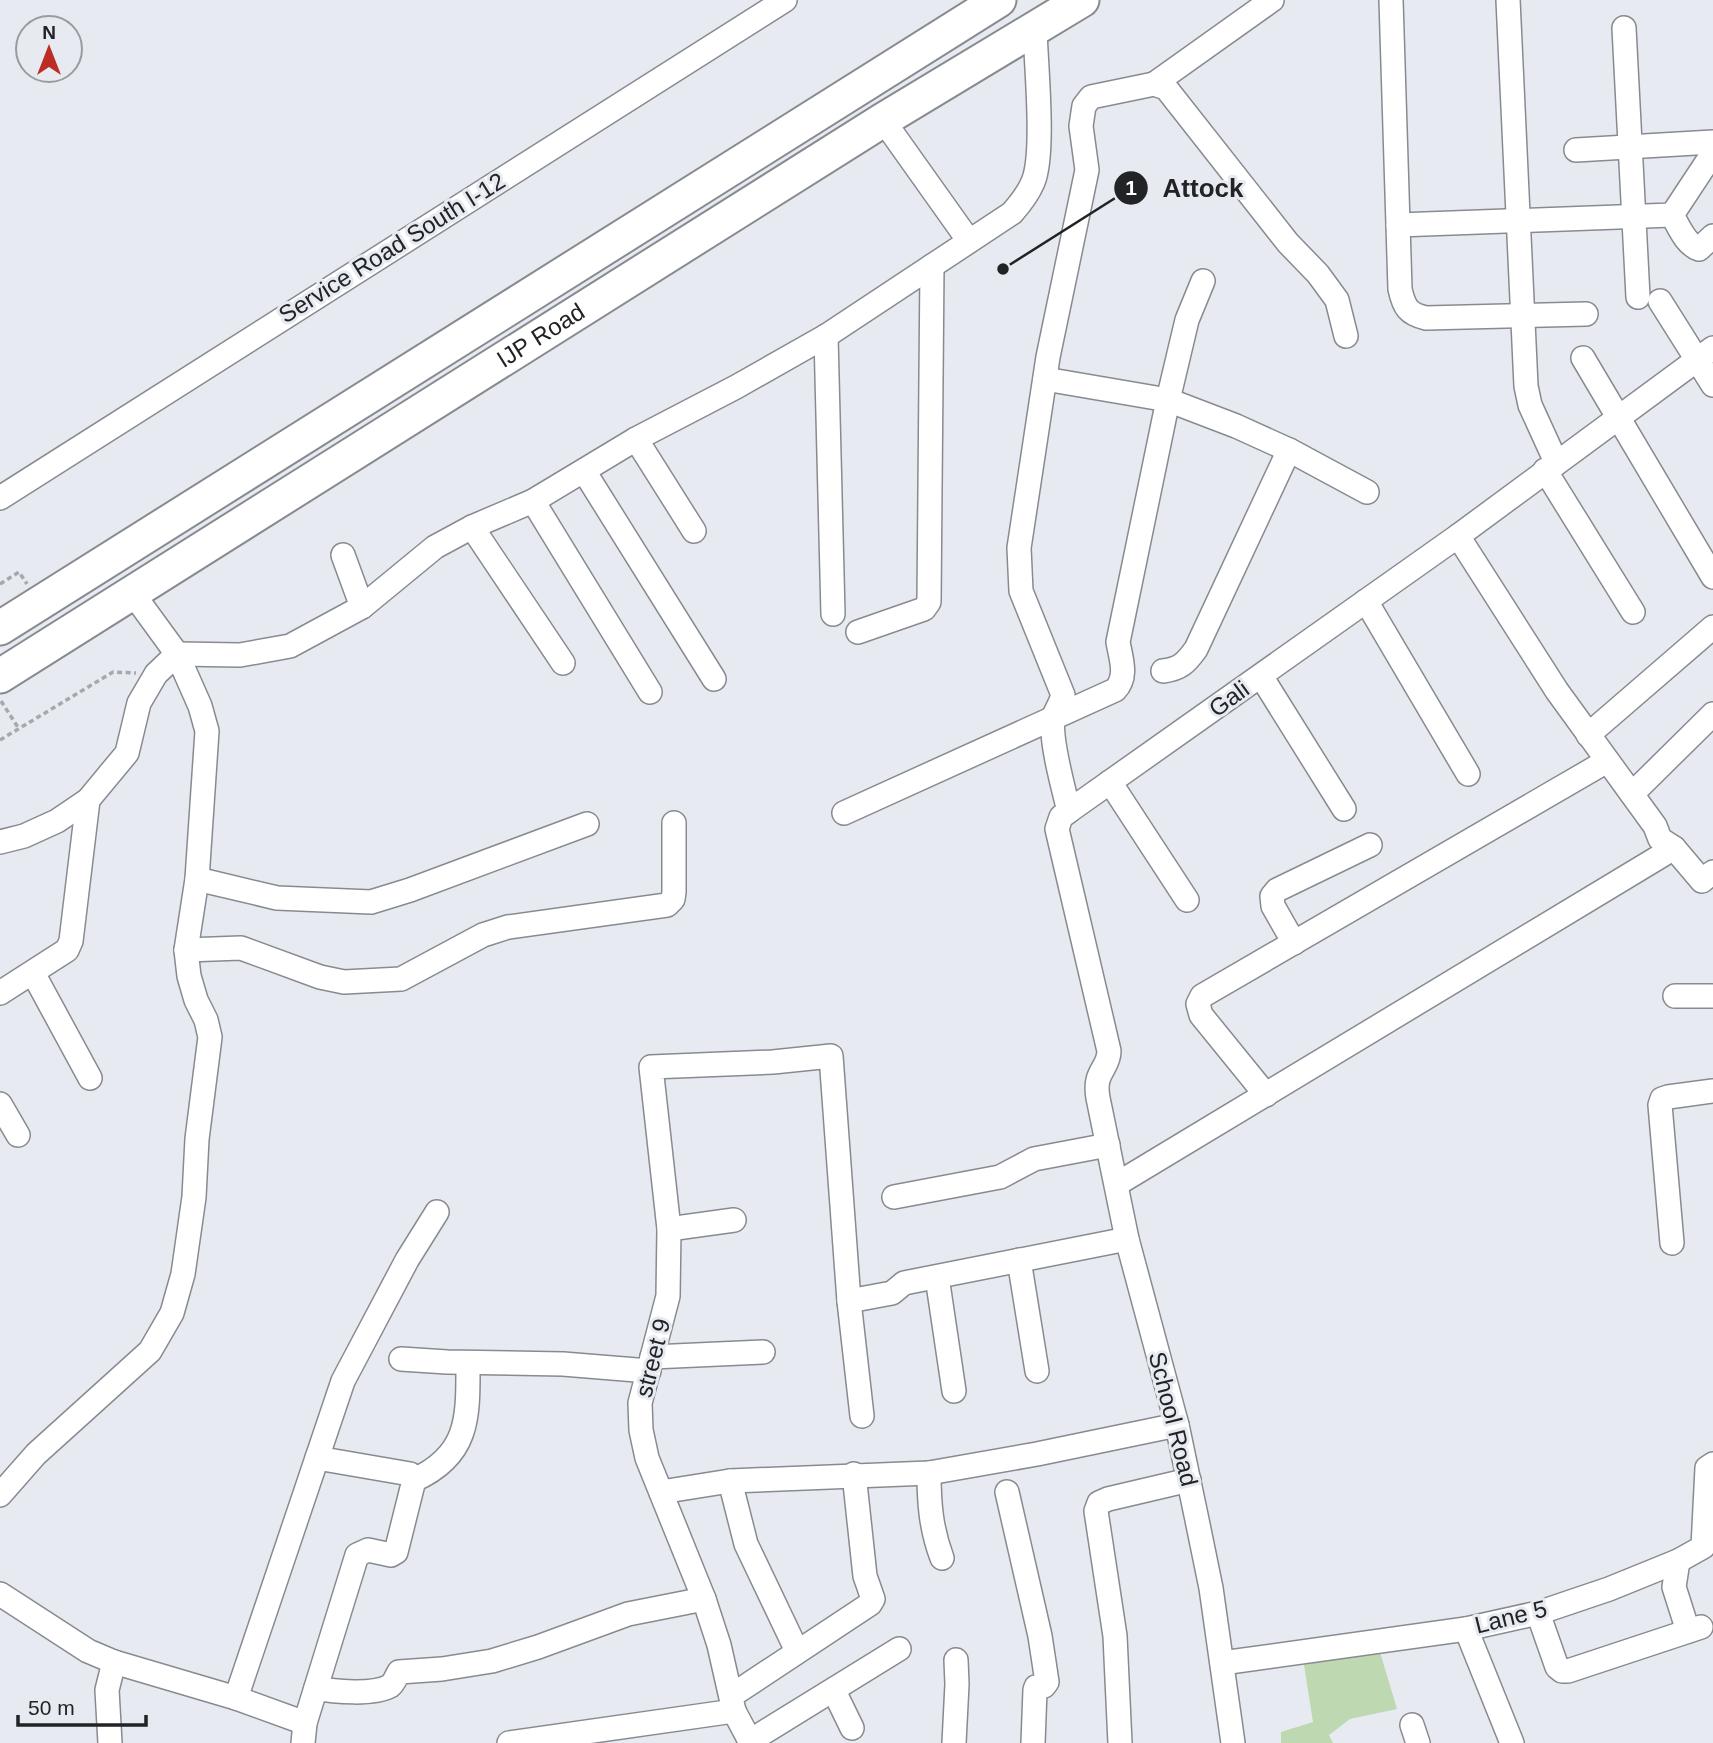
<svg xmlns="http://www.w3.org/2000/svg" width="1713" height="1743" viewBox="0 0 1713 1743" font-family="Arial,sans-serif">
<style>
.green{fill:#bed8b1}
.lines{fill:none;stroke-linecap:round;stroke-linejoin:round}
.minor-casing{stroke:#878b90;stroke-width:26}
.highway-casing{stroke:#878b90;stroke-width:37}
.path{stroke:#a5a8ad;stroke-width:3.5;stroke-dasharray:5 3.5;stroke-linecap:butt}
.minor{stroke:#fff;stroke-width:23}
.highway{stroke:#fff;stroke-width:33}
.labels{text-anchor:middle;stroke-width:6;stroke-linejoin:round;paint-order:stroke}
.street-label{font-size:24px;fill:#212325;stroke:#e7ebf1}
.leader{fill:none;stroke:#212325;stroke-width:2.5}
.callout-dot{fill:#212325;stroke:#e7ebf1;stroke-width:2.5}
.mark-label{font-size:21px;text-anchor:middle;font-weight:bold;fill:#fff}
.callout-label{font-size:26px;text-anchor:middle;font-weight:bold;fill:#212325;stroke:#e7ebf1;stroke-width:6;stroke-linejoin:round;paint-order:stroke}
</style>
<rect width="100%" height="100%" fill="#e7ebf1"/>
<path class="green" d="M1374,1632L1397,1709L1350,1719L1329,1735L1333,1743H1281V1732L1313,1722L1301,1646Z"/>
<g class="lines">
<defs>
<g id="minor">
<path d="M1391,0L1400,289C1404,307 1408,314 1426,318L1586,314"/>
<path d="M1508,0L1526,386L1530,405L1556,462"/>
<path d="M1624,28L1638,297"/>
<path d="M1154,84L1272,0"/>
<path d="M883,120L969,241"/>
<path d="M1576,150L1713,142"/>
<path d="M1672,215C1679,227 1686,245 1699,249L1713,236"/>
<path d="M1398,225L1672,215L1713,153"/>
<path d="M1660,301L1713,385"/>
<path d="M826,336L833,614"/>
<path d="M1583,358L1713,577"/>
<path d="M1045,379L1168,400L1236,426L1289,450L1367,492"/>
<path d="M636,439L694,531"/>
<path d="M1545,470L1633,612"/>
<path d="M584,471L714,679"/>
<path d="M0,498L785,0"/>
<path d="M533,501L650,692"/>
<path d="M472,527L563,663"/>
<path d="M343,555L362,607"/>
<path d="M1366,601L1468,774"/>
<path d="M858,632L924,609L929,602L932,266"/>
<path d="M1163,671C1180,669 1186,663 1196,649L1289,450"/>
<path d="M1261,676L1344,809"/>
<path d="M1588,735L1713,627"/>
<path d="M1110,782L1187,900"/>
<path d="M1632,794L1713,714"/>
<path d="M1069,811C1064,791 1048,733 1054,716C1057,708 1061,703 1063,695L1021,591L1019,548L1048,357L1087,170L1081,126L1084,106L1091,97L1154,84L1166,88L1288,243L1318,274L1337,300L1346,336"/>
<path d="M844,813L1115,690C1128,677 1121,659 1118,642L1168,400L1187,320L1203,281"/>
<path d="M0,842L24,836L57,821L88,800L127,753L139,703L156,674L177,654L240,655L290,646L362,607L435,547L472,527L533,501L636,439L736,387L826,336L1012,213C1020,204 1028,194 1033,182C1045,154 1036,65 1035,30"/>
<path d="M1674,848L1702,881L1713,872"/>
<path d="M197,879L277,898L371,902L410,890L587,824"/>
<path d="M1294,943L1273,906L1272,896L1277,890L1370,845"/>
<path d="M186,950L241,948L320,977L344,982L401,979L483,935L508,927L667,905L673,899L674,892V823"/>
<path d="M33,973L90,1078"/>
<path d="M0,993L67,950L71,941L88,800"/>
<path d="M1675,996H1713"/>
<path d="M1266,1095L1201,1015L1198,1004L1202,996L1607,761"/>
<path d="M0,1104L18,1135"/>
<path d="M1117,1184L1674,848L1660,839L1655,826L1557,691L1458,536L1713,348"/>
<path d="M894,1197L1000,1177L1034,1159L1108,1145"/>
<path d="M669,1229L734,1220"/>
<path d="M1672,1243L1660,1105L1662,1099L1668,1097L1713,1091"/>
<path d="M1019,1260L1037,1371"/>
<path d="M937,1277L954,1391"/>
<path d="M849,1301L862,1416"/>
<path d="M652,1357L763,1352"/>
<path d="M401,1359L447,1362L563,1364L649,1371"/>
<path d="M929,1473C929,1503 931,1529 942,1558"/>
<path d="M414,1480C470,1455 468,1416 468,1363"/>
<path d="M730,1481L746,1544L797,1651"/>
<path d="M661,1492L730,1481L929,1473L1037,1454L1177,1425"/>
<path d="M1007,1492L1040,1636L1047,1682L1044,1686L1036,1687L1035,1690L1033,1743"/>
<path d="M0,1495L36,1454L150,1351L172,1313L183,1274L194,1197L197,1139L210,1037L206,1020L196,1000L189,976L186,950L197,879L207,731L200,706L177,654L131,591"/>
<path d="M1678,1561L1674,1587L1688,1631"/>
<path d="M0,1594L88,1651L114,1662L236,1698L305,1723"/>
<path d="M1538,1613L1557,1667L1562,1671H1568L1701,1627"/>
<path d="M1466,1629L1512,1743"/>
<path d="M1222,1663L1466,1629L1538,1613L1609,1589L1678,1561L1703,1547L1707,1468L1713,1464"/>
<path d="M316,1688C334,1692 374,1695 390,1686C394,1683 396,1677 399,1672L442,1669L492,1661L538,1647L628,1614L704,1599"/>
<path d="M834,1691L852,1728"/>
<path d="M731,1696L870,1604L873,1599L865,1576L854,1474"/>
<path d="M236,1698L343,1381L407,1260L437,1212"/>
<path d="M1412,1725L1418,1743"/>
<path d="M750,1741L899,1649"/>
<path d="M110,1743L107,1690L114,1662"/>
<path d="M303,1743L305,1723L357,1555L368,1550L391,1555L396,1552L414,1480L410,1474L317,1458"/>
<path d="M509,1743L734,1711"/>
<path d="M751,1743L734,1711L719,1645L704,1599L647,1458L641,1430L640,1403L668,1296L669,1229L651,1067L773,1062L831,1056L849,1301L892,1293L904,1283L1127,1239"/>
<path d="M954,1743L957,1684L956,1660"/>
<path d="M1120,1743L1115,1636L1096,1511L1099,1503L1108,1499L1189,1480"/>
<path d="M1233,1743L1211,1588L1196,1515L1177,1425L1127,1239L1098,1098C1093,1071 1109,1069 1109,1051L1057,829L1061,817L1069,811L1458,536"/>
</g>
<g id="highway">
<path d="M0,628L999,0"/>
<path id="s1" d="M0,676L883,120L1082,0"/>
</g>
</defs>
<use href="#minor" class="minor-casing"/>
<use href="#highway" class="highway-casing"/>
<g class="path">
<path d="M0,584L19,572L27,584"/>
<path d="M1,701L19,729"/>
<path d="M0,740L113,672L136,673"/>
</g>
<use href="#minor" class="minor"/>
<use href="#highway" class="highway"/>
</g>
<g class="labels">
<g class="street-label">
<text transform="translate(392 248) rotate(-32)" y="8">Service Road South I-12</text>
<text dy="8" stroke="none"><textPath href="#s1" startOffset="639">IJP Road</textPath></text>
<text transform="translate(1229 699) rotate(-36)" y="8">Gali</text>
<text transform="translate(653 1358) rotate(-76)" y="8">street 9</text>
<text transform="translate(1173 1419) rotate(76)" y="8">School Road</text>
<text transform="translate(1511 1617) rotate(-14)" y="8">Lane 5</text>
</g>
</g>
<path class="leader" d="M1003 269L1131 188"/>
<g class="callout-dot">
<circle cx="1003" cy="269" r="7"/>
<circle cx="1131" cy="188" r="18"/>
</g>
<g class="mark-label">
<text x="1131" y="195">1</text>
</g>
<g class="callout-label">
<text x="1203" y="197">Attock</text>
</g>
<g transform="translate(49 49)"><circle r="33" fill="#e7ebf1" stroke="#989b9f" stroke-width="2"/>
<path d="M0-5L12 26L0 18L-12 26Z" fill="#bb2d25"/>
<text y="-10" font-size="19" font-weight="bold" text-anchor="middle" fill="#212325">N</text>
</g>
<path d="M18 1715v10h128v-10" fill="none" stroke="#212325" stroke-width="3.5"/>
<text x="28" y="1715" font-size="21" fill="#212325" stroke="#e7ebf1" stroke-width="5" paint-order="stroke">50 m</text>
</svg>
